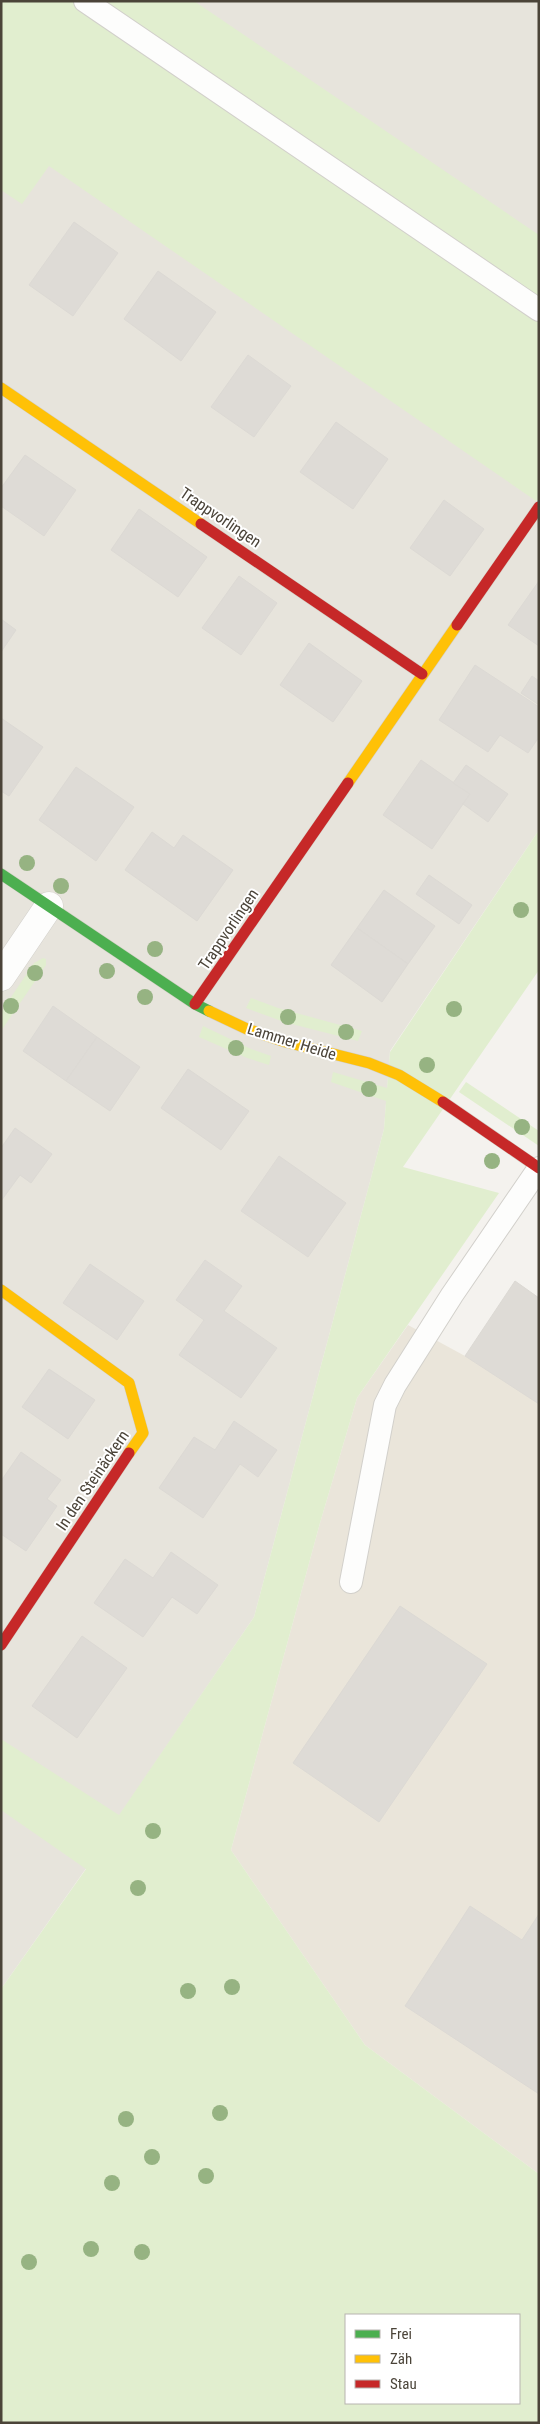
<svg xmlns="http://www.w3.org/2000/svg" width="540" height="2424" viewBox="0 0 540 2424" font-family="'Roboto Condensed',sans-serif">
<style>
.residential{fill:#e7e4dc}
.education{fill:#eae5da}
.green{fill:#e1eecf;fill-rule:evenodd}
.building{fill:#dedbd6;stroke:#dcd9d4}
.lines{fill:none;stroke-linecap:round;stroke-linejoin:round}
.lane-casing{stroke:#d2d0cb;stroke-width:24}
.street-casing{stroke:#d2d0cb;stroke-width:29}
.fast-casing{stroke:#d3cfc5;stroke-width:12}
.slow-casing{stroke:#d3cfc5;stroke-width:12}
.jam-casing{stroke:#d3cfc5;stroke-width:12}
.lane{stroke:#fdfdfc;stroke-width:22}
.street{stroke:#fdfdfc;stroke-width:28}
.fast{stroke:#4caf50;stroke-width:11}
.slow{stroke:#ffc107;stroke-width:11}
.jam{stroke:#c62828;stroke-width:11}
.tree{fill:#96b382}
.labels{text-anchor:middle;stroke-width:4;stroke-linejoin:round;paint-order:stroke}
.street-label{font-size:16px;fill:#4b4439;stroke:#fff}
</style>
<rect width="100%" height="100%" fill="#f4f2ee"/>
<path class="residential" d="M1,1H539V830L390,1051L384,1129L254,1617L119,1816L94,1857L1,1989Z"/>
<path class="education" d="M515,1281L539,1298V2174L365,2045L231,1850L320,1523L357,1398L408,1325L465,1356Z"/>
<g class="green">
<path d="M1,1H194L539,235V503L49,166L22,204L1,190Z"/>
<path d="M539,830V970L403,1167L499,1193L357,1398L320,1523L231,1850L365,2045L539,2174V2423H1V1989L86,1869L1,1810V1739L119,1815L254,1617L384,1129L386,1101L331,1082L333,1072L387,1088L390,1052ZM346,2315H519V2403H346Z"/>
<path d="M43,958L46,959V965L1,1031V1012L34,963Z"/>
<path d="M251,998L278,1008L362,1031L358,1041L284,1022L246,1008Z"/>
<path d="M203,1026L251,1049L271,1056L269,1065L247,1058L199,1037Z"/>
<path d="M466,1082L539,1131V1146L459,1092Z"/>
</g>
<g class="building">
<path d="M74,222L118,253L73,316L29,285Z"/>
<path d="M158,271L216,312L181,361L124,319Z"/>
<path d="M248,355L291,386L254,437L211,407Z"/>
<path d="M336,422L388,459L353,509L300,472Z"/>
<path d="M25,455L76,490L44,536L1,506V488Z"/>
<path d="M444,500L484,529L450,576L410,548Z"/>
<path d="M139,509L207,557L178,597L111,550Z"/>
<path d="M239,576L277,603L241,655L202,628Z"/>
<path d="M539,581V646L508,625Z"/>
<path d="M1,619L16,630L1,652Z"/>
<path d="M309,643L362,681L333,722L280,685Z"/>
<path d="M475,665L539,707V737L528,753L500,735L488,752L439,720Z"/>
<path d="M532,676L539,681V705L521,693Z"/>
<path d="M1,718L43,747L9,796L1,791Z"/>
<path d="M421,760L470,794L432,849L383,815Z"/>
<path d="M466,765L508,794L488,822L463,804L470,794L453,783Z"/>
<path d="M76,767L134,807L96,861L39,820Z"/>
<path d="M152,832L174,848L183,835L233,870L197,921L125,870Z"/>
<path d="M429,875L472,905L459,924L416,894Z"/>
<path d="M384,890L435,926L408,964L357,928Z"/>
<path d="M357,928L408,964L382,1002L331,965Z"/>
<path d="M53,1006L97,1037L66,1081L23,1051Z"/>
<path d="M97,1037L140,1067L110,1111L66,1081Z"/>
<path d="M188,1069L249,1111L221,1150L161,1108Z"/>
<path d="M15,1128L52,1154L31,1183L20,1175L1,1201V1148Z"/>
<path d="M279,1156L346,1203L308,1257L241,1211Z"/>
<path d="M205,1260L242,1286L224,1311L277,1348L241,1398L179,1355L204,1320L176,1300Z"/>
<path d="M90,1264L144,1301L117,1340L63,1303Z"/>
<path d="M515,1281L539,1298V1404L465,1356Z"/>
<path d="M49,1369L95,1400L68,1439L22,1407Z"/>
<path d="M234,1421L277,1450L258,1477L240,1464L203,1518L159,1488L194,1437L215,1450Z"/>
<path d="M21,1452L61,1480L47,1499L57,1506L26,1551L1,1534V1481Z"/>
<path d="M171,1552L218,1585L197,1614L172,1597L143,1637L94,1603L125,1559L153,1578Z"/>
<path d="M400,1606L487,1664L379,1822L293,1763Z"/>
<path d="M82,1636L127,1668L77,1738L32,1706Z"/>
<path d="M470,1906L522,1940L539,1914V2094L405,2006Z"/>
</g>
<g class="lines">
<defs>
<g id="lane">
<path d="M85,1L539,310"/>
<path d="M351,1582L385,1405L395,1385L452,1295L539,1168"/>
</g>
<path id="street" d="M1,977L49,906"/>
<path id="fast" d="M1,874L195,1004L209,1011"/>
<g id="slow">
<path d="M1,388L201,524"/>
<path d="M348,783L457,625"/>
<path d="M209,1011L247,1029L286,1042L369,1063L399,1075L443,1102"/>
<path d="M1,1290L129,1383L143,1433L129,1453"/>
</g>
<g id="jam">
<path d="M201,524L422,674"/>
<path d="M457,625L539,507"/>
<path d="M195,1004L348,783"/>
<path d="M443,1102L539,1168"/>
<path d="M1,1645L129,1453"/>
</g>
</defs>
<use href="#lane" class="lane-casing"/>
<use href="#street" class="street-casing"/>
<use href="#fast" class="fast-casing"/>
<use href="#slow" class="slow-casing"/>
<use href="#jam" class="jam-casing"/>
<use href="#lane" class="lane"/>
<use href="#street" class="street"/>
<use href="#fast" class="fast"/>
<use href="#slow" class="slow"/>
<use href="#jam" class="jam"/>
</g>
<g class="tree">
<circle cx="27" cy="863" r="8"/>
<circle cx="61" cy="886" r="8"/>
<circle cx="521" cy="910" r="8"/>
<circle cx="155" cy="949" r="8"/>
<circle cx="107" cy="971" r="8"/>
<circle cx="35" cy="973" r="8"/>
<circle cx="145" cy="997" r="8"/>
<circle cx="11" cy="1006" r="8"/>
<circle cx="454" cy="1009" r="8"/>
<circle cx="288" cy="1017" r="8"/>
<circle cx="346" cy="1032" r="8"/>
<circle cx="236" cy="1048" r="8"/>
<circle cx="427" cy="1065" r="8"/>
<circle cx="369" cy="1089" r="8"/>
<circle cx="522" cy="1127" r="8"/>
<circle cx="492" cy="1161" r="8"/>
<circle cx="153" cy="1831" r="8"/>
<circle cx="138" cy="1888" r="8"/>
<circle cx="232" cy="1987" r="8"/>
<circle cx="188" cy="1991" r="8"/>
<circle cx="220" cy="2113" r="8"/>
<circle cx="126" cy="2119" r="8"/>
<circle cx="152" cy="2157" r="8"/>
<circle cx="206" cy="2176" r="8"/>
<circle cx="112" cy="2183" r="8"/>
<circle cx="91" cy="2249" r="8"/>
<circle cx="142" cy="2252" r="8"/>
<circle cx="29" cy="2262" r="8"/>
</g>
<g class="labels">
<g class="street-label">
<text transform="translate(221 517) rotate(34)" y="6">Trappvorlingen</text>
<text transform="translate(228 929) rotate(-56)" y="6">Trappvorlingen</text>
<text transform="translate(292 1041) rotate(17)" y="6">Lammer Heide</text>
<text transform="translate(92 1480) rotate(-56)" y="6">In den Steinäckern</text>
</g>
</g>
<rect width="540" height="2424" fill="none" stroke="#4b4439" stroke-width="5"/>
<rect x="345" y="2314" width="175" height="90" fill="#ffffff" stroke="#b7b4b0"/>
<rect x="355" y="2330" width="25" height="8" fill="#4caf50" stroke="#b7b4b0"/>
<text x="390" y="2339" font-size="15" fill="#4b4439">Frei</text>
<rect x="355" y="2355" width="25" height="8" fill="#ffc107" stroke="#b7b4b0"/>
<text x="390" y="2364" font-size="15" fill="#4b4439">Zäh</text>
<rect x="355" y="2380" width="25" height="8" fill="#c62828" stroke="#b7b4b0"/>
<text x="390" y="2389" font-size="15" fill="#4b4439">Stau</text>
</svg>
